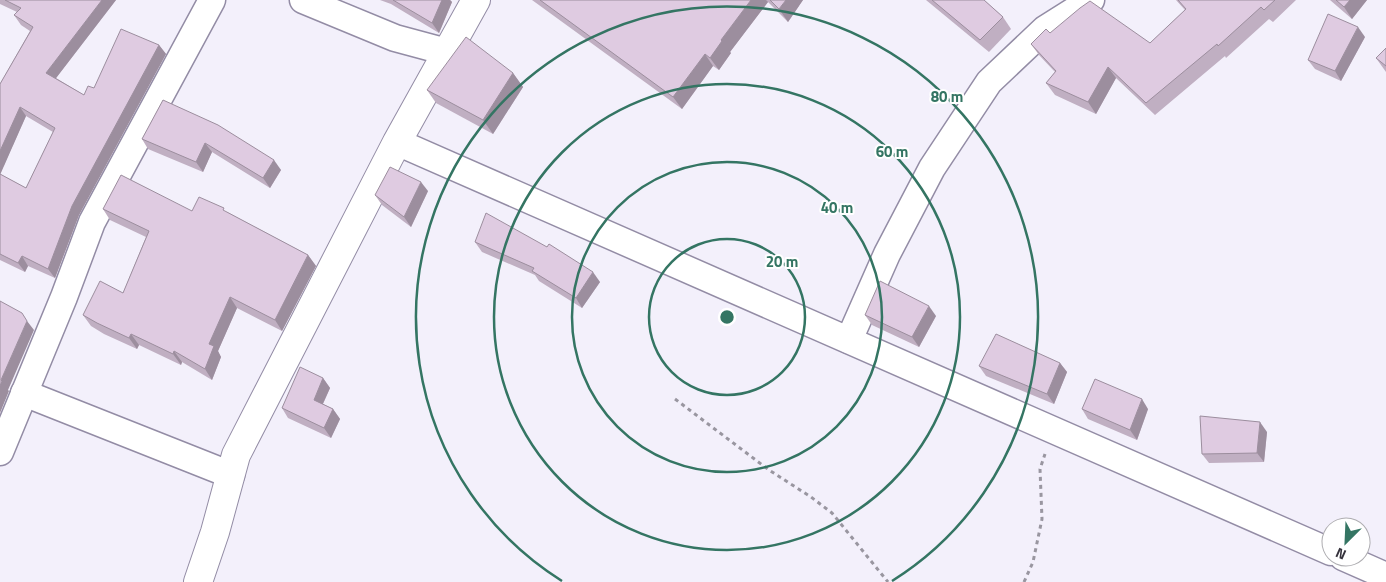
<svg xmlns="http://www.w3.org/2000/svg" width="1386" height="582" viewBox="0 0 1386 582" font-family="'Titillium Web',sans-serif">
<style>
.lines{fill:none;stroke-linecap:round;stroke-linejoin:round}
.minor-casing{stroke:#938ca5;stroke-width:29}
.tertiary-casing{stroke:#938ca5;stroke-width:30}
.path{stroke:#9996a0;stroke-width:3;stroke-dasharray:4 4;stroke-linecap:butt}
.minor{stroke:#fff;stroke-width:26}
.tertiary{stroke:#fff;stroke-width:28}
.wall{fill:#c0afc2;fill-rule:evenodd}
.shaded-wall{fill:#9c8e9e}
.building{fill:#dfcbe1;stroke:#9c8e9e}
.ring{fill:none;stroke:#347563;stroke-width:2.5}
.centre{fill:#347563;stroke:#fff;stroke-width:2.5}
.ring-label{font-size:15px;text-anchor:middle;font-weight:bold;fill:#347563;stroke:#fff;stroke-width:4;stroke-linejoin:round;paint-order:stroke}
</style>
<rect width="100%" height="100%" fill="#f3f0fb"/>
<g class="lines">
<defs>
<g id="minor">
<path d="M303,0L395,38L447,52"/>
<path d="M397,142L1331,552"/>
<path d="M849,340L887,254L932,168L989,82L1045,29L1091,0"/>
<path d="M24,393L231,475"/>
<path d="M0,452L64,297L92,222L212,0"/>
<path d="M1343,557L1386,576"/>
</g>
<path id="tertiary" d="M198,582L215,532L236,455L397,142L476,0"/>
</defs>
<use href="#minor" class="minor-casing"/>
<use href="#tertiary" class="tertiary-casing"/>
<g class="path">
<path d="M675,399L769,470L811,497L832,513L888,582"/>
<path d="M1024,582L1033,562L1042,519L1040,469L1045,454"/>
</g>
<use href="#minor" class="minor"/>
<use href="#tertiary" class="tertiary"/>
</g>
<g class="wall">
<path d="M0,0H116L56,78L84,95L159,45L166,54L79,215L55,278L28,266L25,272L0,260V84L30,31L21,25L14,15L17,12L0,4ZM26,116L53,132L26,188L0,174Z"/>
<path d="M380,0H450L452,2L439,33L391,4Z"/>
<path d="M532,0H803L788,22L768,2L730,52L731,53L719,70L713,66L682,109Z"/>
<path d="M926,0H984L1003,17L1011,29L989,52Z"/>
<path d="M1176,0H1296L1273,22L1269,19L1226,58L1225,56L1155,115L1116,78L1096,114L1055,95L1046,83L1055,72L1039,55L1031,44L1050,33L1150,43L1185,10Z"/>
<path d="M1330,0H1367L1352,19Z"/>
<path d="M1365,37L1341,81L1315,69L1308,60Z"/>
<path d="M1386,48V72L1376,58Z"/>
<path d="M513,73L523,87L493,134L436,103L427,90Z"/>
<path d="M163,100L281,170L270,188L212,152L203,172L148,149L142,139Z"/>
<path d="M428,191L411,227L382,205L375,195Z"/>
<path d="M103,209L227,212L308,255L316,266L282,331L237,308L218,351L221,357L212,380L182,362L181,365L139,345L137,349L104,334L91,326L83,315L123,293L146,237L110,220Z"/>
<path d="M475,242L600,282L582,308L539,281L535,275L482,252Z"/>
<path d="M865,315L936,316L919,347L872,325Z"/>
<path d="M1060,363L1067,372L1054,404L986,376L979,366Z"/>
<path d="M323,378L330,388L323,404L333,409L340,419L331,438L288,418L282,408Z"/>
<path d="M1082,409H1148L1137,440L1088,419Z"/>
<path d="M1267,432L1264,462L1209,463L1202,454Z"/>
</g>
<g class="shaded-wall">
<path d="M102,0H116L53,82L46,73Z"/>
<path d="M442,0H450L452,2L439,33L432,23Z"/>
<path d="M751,0H766L768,2L730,52L731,53L719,70L710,58L721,40Z"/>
<path d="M786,0H803L788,22L779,9Z"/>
<path d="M1350,0H1367L1352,19L1344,7Z"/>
<path d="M1358,27L1365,37L1341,81L1335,71Z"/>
<path d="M159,45L166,54L79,215L55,278L48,269L72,206Z"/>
<path d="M705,54L713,66L682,109L673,97Z"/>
<path d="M1108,67L1116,78L1096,114L1088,102Z"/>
<path d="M513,73L523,87L493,134L483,120Z"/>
<path d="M20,107L26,116L0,175V151Z"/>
<path d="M205,143L212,152L203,172L196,162Z"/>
<path d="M274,160L281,170L270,188L263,178Z"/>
<path d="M421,182L428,191L411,227L404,217Z"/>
<path d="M308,255L316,266L282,331L275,320Z"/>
<path d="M22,256L28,266L25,272L18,263Z"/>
<path d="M593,272L600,282L582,308L576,298Z"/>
<path d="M230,297L237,308L218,351L221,357L212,380L205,369L209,344Z"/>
<path d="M929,306L936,316L919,347L912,337Z"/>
<path d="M27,321L34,330L8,390L9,391L0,413V386L1,380Z"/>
<path d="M131,334L139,345L137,349L129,338Z"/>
<path d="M174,351L182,362L181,365L173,354Z"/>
<path d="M1060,363L1067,372L1054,404L1047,394Z"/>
<path d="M323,378L330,388L320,410L314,400Z"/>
<path d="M1142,399L1148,409L1137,440L1130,430Z"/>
<path d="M333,409L340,419L331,438L324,428Z"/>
<path d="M1260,422L1267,432L1264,462L1257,453Z"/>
</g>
<g class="building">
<path d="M5,0H102L46,73L84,95L88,86L94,88L121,29L159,45L72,206L48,269L22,256L18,263L0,254V174L26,188L55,128L20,107L0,151V84L33,27L14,15L21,8Z"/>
<path d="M393,0H442L432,23Z"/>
<path d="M540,0H751L721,40L722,41L710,58L705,54L673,97Z"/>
<path d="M770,0H786L779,9Z"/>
<path d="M932,0H984L1003,17L980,40Z"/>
<path d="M1178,0H1275L1264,10L1261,7L1218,46L1217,44L1146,103L1108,67L1088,102L1046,83L1056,71L1031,44L1046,29L1050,33L1080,8L1090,1L1150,43L1186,9Z"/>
<path d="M1336,0H1350L1344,7Z"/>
<path d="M1328,14L1358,27L1335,71L1308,60Z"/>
<path d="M466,37L513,73L483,120L427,90Z"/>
<path d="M1386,48V66L1376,58Z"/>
<path d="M163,100L218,125L274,160L263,178L205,143L196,162L142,139Z"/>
<path d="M390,167L421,182L404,217L375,195Z"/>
<path d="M121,175L192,211L199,197L224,208L223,210L308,255L275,320L230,297L209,344L214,346L205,369L174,351L173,354L131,334L129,338L97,323L83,315L100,281L123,293L149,231L103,209Z"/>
<path d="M486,213L547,247L549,244L593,272L576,298L532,271L534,268L475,242Z"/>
<path d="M880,281L929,306L912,337L865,315Z"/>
<path d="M0,301L22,313L27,321L1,380L2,381L0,386Z"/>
<path d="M996,334L1060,363L1047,394L979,366Z"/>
<path d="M300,367L323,378L314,400L333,409L324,428L282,408Z"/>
<path d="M1095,379L1142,399L1130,430L1082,409Z"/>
<path d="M1200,416L1260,422L1257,453L1202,454Z"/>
</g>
<g class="ring">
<circle cx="727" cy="317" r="78"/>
<circle cx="727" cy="317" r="155"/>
<circle cx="727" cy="317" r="233"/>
<path d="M562 581A311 311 0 1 1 892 581"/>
</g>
<circle cx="727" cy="317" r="8" class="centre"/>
<g class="ring-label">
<text x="947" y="102">80 m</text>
<text x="892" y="157">60 m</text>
<text x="837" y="213">40 m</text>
<text x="782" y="267">20 m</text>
</g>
<g transform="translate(1346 542) rotate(204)"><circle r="24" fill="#ffffff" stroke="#aeadb1"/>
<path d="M0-4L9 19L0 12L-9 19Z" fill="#347563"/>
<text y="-8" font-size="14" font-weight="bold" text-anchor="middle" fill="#35323c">N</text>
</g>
</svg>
